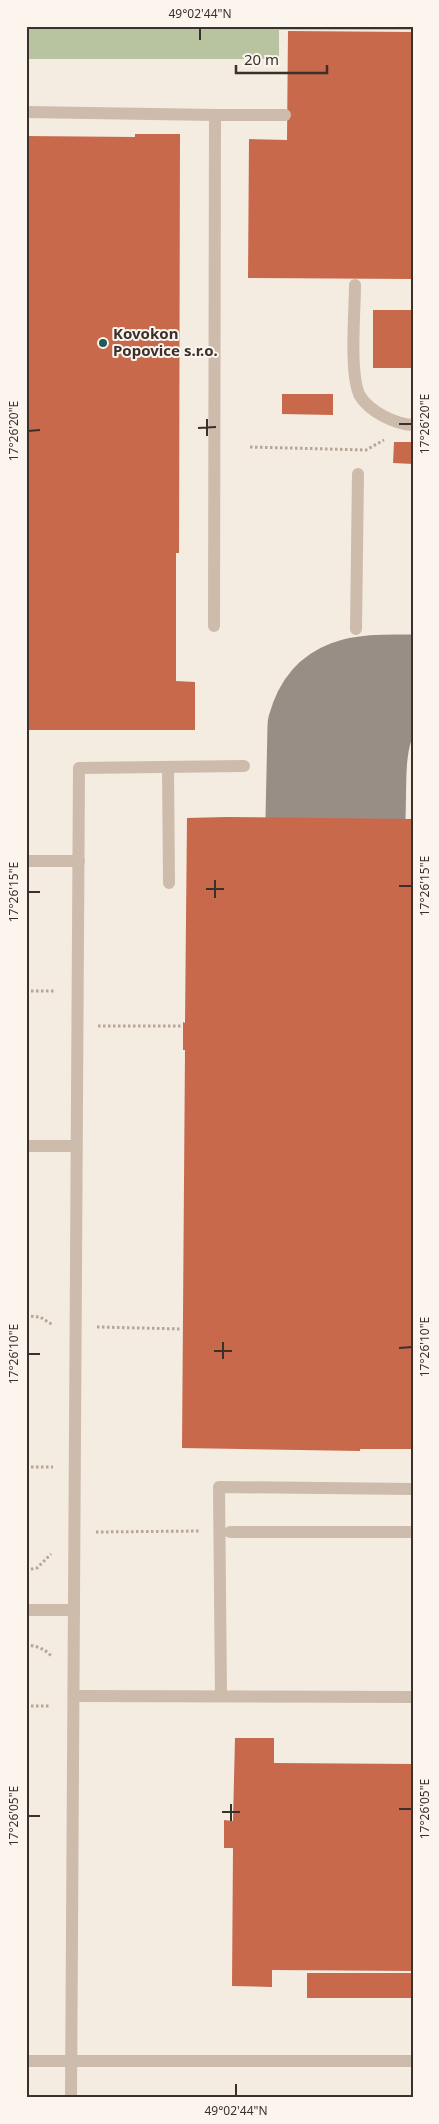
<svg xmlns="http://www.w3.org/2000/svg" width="439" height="2124" viewBox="0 0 439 2124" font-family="'Noto Sans',sans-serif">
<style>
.green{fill:#b8c4a0}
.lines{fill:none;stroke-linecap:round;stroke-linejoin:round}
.taxiway{stroke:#988e86;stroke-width:81}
.building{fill:#c8694b}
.path{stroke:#b9a596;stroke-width:3;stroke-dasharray:2.5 2.5;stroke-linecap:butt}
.service{stroke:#cdbbac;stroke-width:12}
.ticks{fill:none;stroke:#3b302b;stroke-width:2}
.poi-dot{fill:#1f5a5e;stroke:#fbf5ee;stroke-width:2}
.labels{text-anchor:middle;stroke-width:4;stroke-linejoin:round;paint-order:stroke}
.poi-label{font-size:15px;font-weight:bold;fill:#3b302b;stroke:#fbf5ee;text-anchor:start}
.neatline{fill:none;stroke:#3b302b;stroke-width:2}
.ticks-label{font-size:12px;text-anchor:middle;fill:#3b302b}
</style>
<rect width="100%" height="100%" fill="#f4ebe1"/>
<path class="green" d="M26,26H413V30H279V59H26Z"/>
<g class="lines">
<g class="taxiway">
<path d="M306,818L308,726C323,671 367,675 413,675"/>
<path d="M365,818C367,765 359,710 413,680"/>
</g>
</g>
<g class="building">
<path d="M288,31L413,32V279L248,278L249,139L287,140Z"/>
<path d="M135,134H180L179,553H176V681L195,682V730H26V136L135,137Z"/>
<rect x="373" y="310" width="40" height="58"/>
<path d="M282,394H333V415L282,414Z"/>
<path d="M394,442H413V464L393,463Z"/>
<path d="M226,817L413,819V1449H360V1451L182,1448L185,1050H183V1022L185,1023L187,818Z"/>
<path d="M235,1738H274V1763L413,1764V1971L272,1970V1987L232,1986L233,1848H224V1820L233,1821Z"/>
<rect x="307" y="1973" width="106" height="25"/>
</g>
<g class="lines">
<g class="path">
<path d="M250,447L366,450L384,440"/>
<path d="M26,991H56"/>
<path d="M98,1026H183"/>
<path d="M26,1316L40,1317L53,1325"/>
<path d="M97,1327L182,1329"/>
<path d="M26,1467H53"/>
<path d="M96,1532L199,1531"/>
<path d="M26,1570L37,1568L51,1554"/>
<path d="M26,1645C34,1645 46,1649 51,1656"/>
<path d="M26,1706H51"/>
</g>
<g class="service">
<path d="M26,112L215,115L214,626"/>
<path d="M215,115H285"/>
<path d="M355,285C355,311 349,375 360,396C370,412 395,424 413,425"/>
<path d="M356,629L358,474"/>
<path d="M168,767L169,883"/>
<path d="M26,861H79"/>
<path d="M26,1146H76"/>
<path d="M230,1532H413"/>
<path d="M26,1610H74"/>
<path d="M74,1696L413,1697"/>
<path d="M221,1696L219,1487L413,1489"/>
<path d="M26,2061H413"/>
<path d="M71,2098L79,768L244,766"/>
</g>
</g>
<path class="ticks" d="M200,28V40M207,419V436M399,424H412M198,428L216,427M28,431L40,430M215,880V898M399,886H412M206,889H224M28,892H40M223,1342V1359M399,1348L412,1347M214,1351H232M28,1354H40M231,1804V1821M399,1809H412M222,1812H240M28,1816H40M236,2084V2096"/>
<circle class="poi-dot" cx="103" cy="343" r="5"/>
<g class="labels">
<g class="poi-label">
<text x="113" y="339">Kovokon<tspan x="113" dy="17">Popovice s.r.o.</tspan></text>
</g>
</g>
<rect width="439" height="2124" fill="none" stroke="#fbf5ee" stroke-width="55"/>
<path d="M236 65v8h91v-8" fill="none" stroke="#3b302b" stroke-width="2.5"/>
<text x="244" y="65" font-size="15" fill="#3b302b" stroke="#fbf5ee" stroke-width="4" paint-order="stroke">20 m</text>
<rect x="28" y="28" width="384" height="2068" class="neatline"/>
<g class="ticks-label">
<text x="200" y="18">49°02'44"N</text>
<text transform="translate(425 424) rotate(-90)" y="4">17°26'20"E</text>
<text transform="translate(14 431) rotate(-90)" y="4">17°26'20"E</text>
<text transform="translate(425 886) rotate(-90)" y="4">17°26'15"E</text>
<text transform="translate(14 892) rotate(-90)" y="4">17°26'15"E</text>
<text transform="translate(425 1347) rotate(-90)" y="4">17°26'10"E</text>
<text transform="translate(14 1354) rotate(-90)" y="4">17°26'10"E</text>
<text transform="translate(425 1809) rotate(-90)" y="4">17°26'05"E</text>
<text transform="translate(14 1816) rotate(-90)" y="4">17°26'05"E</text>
<text x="236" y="2115">49°02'44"N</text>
</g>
</svg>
